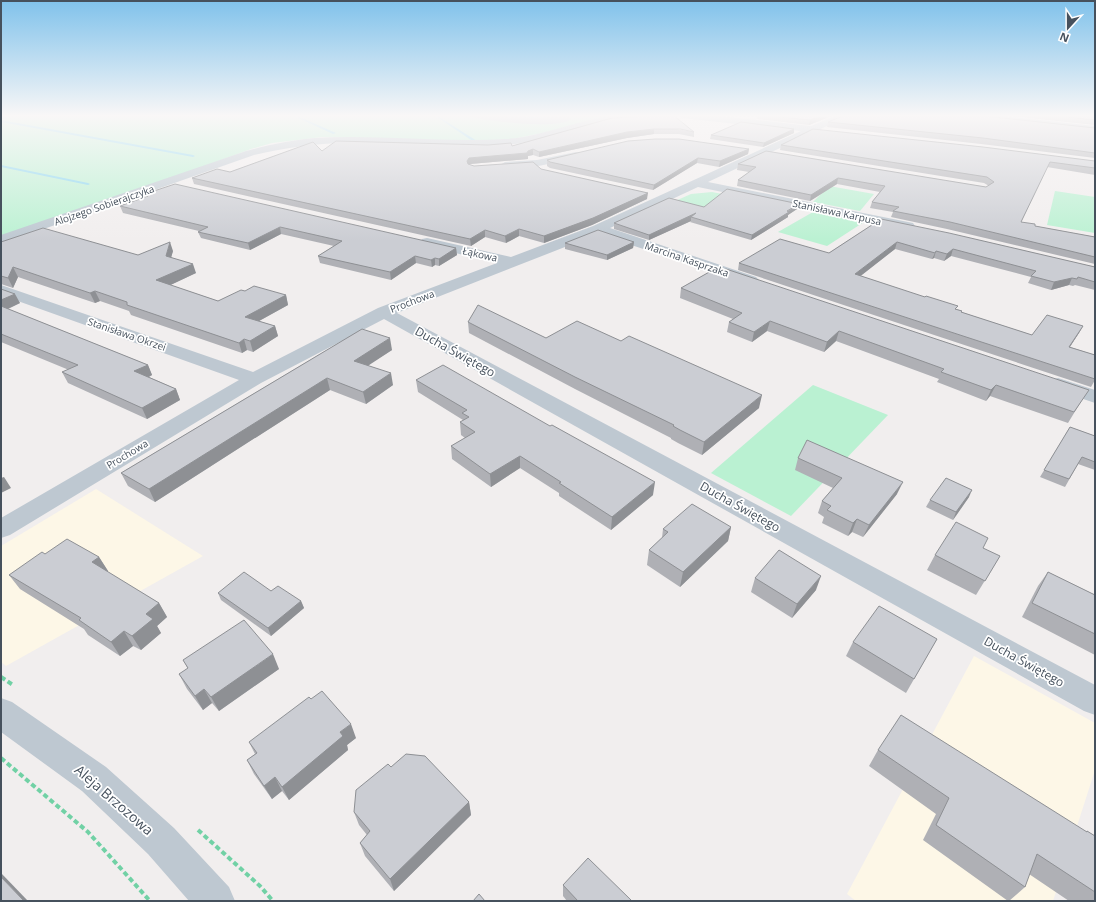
<svg xmlns="http://www.w3.org/2000/svg" width="1096" height="902" viewBox="0 0 1096 902" font-family="'Open Sans',sans-serif">
<style>
.commercial{fill:#fdf7e7}
.green{fill:#baf1d2}
.water{fill:#85d6f0}
.lines{fill:none;stroke-linecap:round;stroke-linejoin:round}
.stream{fill:#85d6f0;fill-rule:evenodd}
.path{stroke:#71d1a5;stroke-width:4;stroke-dasharray:5 3;stroke-linecap:butt}
.minor{fill:#bec8d1;fill-rule:evenodd}
.wall{fill:#afb0b5}
.shaded-wall{fill:#8e9094}
.building{fill:#cbcdd3;stroke:#8e9094}
.labels{text-anchor:middle;stroke-width:3.5;stroke-linejoin:round;paint-order:stroke}
.far-street-label{font-size:10px;fill:#46515d;stroke:#fff}
.street-label{font-size:12px;fill:#46515d;stroke:#fff}
.near-street-label{font-size:14px;fill:#46515d;stroke:#fff}
</style>
<rect width="100%" height="100%" fill="#f1eeee"/>
<g class="commercial">
<path d="M96,489L203,556L6,666L1,662V546Z"/>
<path d="M974,656L1095,723V770L1053,901H856L847,894Z"/>
</g>
<g class="green">
<path d="M1,115H630L594,119L548,132L512,139L473,141L322,137L272,143L251,149L164,181L1,236Z"/>
<path d="M829,186L874,194L860,211L813,202Z"/>
<path d="M1055,191L1095,197V233L1047,225Z"/>
<path d="M712,192L763,202L731,218L673,202L691,194Z"/>
<path d="M813,212L864,222L827,246L778,232Z"/>
<path d="M813,385L888,415L791,516L711,473Z"/>
</g>
<path class="water" d="M500,115H571C547,118 524,120 500,115Z"/>
<g class="lines">
<g class="stream">
<path d="M18,115H24L1,119V117Z"/>
<path d="M292,115H295L336,133L333,134Z"/>
<path d="M434,115H436L477,141L474,142Z"/>
<path d="M1,120L193,155L195,156L193,157L1,122Z"/>
<path d="M1,165L88,183L90,184L88,185L1,167Z"/>
</g>
<g class="path">
<path d="M1,677L13,685"/>
<path d="M1,758L88,832L150,901"/>
<path d="M198,830L260,886L273,901"/>
</g>
<g class="minor">
<path d="M471,115H487L532,118L567,116L571,119C560,130 488,121 472,117Z"/>
<path d="M617,115H660L656,118C634,118 611,119 590,125C562,131 536,142 507,145C454,150 400,143 346,143C315,143 284,148 254,155L1,244V235L246,151C269,145 291,140 315,138C378,134 442,143 505,139C543,137 579,119 617,115Z"/>
<path d="M678,115H711L811,126L837,115H847L846,117L708,182L913,223L915,226L913,229L908,230L698,187L610,228L756,277L759,280L756,283L751,285L746,283L598,234L397,313L1095,685V715L1084,711L384,319L261,383L10,535L1,538V518L239,380L1,295V285L253,372L378,308L497,263L422,245L420,242L422,239L427,238L511,257L593,226L801,131L682,118Z"/>
<path d="M969,115H992L1095,126V132L973,118Z"/>
<path d="M576,152L580,153L581,155L580,157C567,160 508,175 500,165L505,162L537,160Z"/>
<path d="M1058,378L1095,390V403L1051,388L1048,384L1051,380Z"/>
<path d="M1,698L12,702L106,767L174,828L229,887L235,901H189L148,854L82,791L1,732Z"/>
</g>
</g>
<g class="wall">
<path d="M758,115H834L809,125L757,119Z"/>
<path d="M1002,115H1095V125Z"/>
<path d="M612,118L694,132V137L679,134H654L627,138L539,157L533,155L528,156V159L470,164H469L474,166L541,169L647,199L592,225L544,243L519,236L506,243L485,237L471,246L194,184L192,178L230,172L322,151L512,146Z"/>
<path d="M828,122L1095,128V158L981,144L827,127Z"/>
<path d="M794,129V133L763,147L710,139L711,135Z"/>
<path d="M781,145L1095,161V175L1047,167L1021,222L1035,226L1095,237V264L947,229L891,217L893,212L870,208L872,202L880,192L837,184L810,201L737,186L738,180L749,172L737,170L738,164L986,187L989,186L984,183L780,150Z"/>
<path d="M749,149L748,154L719,167L697,163L653,190L550,168L547,166V160Z"/>
<path d="M142,195L456,248L457,255L439,266L435,265L432,267L416,263L391,280L320,263L318,256L334,246L281,234L250,250L201,238L198,232L199,231L123,213L120,206L143,198Z"/>
<path d="M799,204L797,209L788,215V217L751,240L690,222L691,221L649,240L614,229V223L704,207Z"/>
<path d="M881,219L1095,267V290L1075,285L1073,286L1069,285L1051,290L1028,283L1031,277L951,256L944,261L934,258L932,259L895,249L860,276L962,311L961,312L1032,335L1083,326L1070,347L1095,355V380L1091,387L738,270L739,263L829,253Z"/>
<path d="M1,242L138,255L173,251L171,257L196,273L170,285L218,301L245,291L286,295L288,305L259,321L275,326L278,336L253,352L247,350L242,353L131,315L129,311L100,301L95,303L18,277L13,288L1,284Z"/>
<path d="M634,242L633,248L607,260L565,249V243Z"/>
<path d="M711,271L1082,400L1068,423L990,396L986,401L937,382L939,379L836,341L824,352L767,331L752,342L727,332L729,322L733,319L680,298L681,288Z"/>
<path d="M1,289L20,303L8,309L148,365L152,375L149,377L176,389L180,400L147,419L68,383L62,372L69,370L1,342Z"/>
<path d="M468,322L546,338L621,341L759,408L702,455L678,443L671,439V438L575,389L469,333Z"/>
<path d="M362,329L392,350L368,365L393,385L366,404L330,390L155,502L128,486L121,473Z"/>
<path d="M416,380L653,495L611,530L559,496V493L520,468L491,487L452,459L451,446L465,438L461,435L460,422L463,421V420L418,392Z"/>
<path d="M1070,427L1095,436V470L1078,464L1065,487L1040,477Z"/>
<path d="M798,458L897,494L863,537L852,532L848,536L822,523L824,517L818,513L822,501L833,488L795,470Z"/>
<path d="M969,497L953,520L926,507L930,500Z"/>
<path d="M731,527L728,541L680,587L647,565L649,550L662,538L663,529Z"/>
<path d="M45,554L99,557L108,571L107,572L159,603L167,617L157,626L161,633L141,650L133,646L120,656L88,635L84,629L20,589L9,575Z"/>
<path d="M935,555L1000,556L976,595L927,570Z"/>
<path d="M1048,572L1095,595V655L1022,617L1038,586Z"/>
<path d="M755,578L816,590L792,618L751,592Z"/>
<path d="M271,591L301,601L304,608L271,636L221,600L218,593Z"/>
<path d="M937,639L906,693L846,656L853,642Z"/>
<path d="M183,660L279,669L219,711L212,703L203,710L187,689L179,674L188,669Z"/>
<path d="M356,738L347,745L348,750L289,800L282,791L272,799L254,774L247,760L255,754L249,742Z"/>
<path d="M878,750L1086,832L1087,831L1095,836V901H1069L1029,874L1025,887L1009,901H1008L923,840L936,814L869,766Z"/>
<path d="M391,767L469,802L471,815L394,891L365,856L360,843L367,835L359,825L354,812Z"/>
<path d="M563,885L632,901H567L563,896Z"/>
</g>
<g class="shaded-wall">
<path d="M824,115H834L809,125L810,120Z"/>
<path d="M654,129V134L627,138L539,157V152L627,132Z"/>
<path d="M794,129V133L763,147L764,143Z"/>
<path d="M533,149V155L528,156V159L470,164L468,166L467,161L469,158Z"/>
<path d="M749,149L748,154L719,167L720,161Z"/>
<path d="M698,158L697,163L653,190L654,185Z"/>
<path d="M838,178L837,184L810,201L811,195Z"/>
<path d="M648,193L647,199L592,225L544,243V236Z"/>
<path d="M799,204L797,209L788,215V217L751,240L752,235Z"/>
<path d="M696,213L691,217V221L649,240V235Z"/>
<path d="M280,227L281,234L250,250L248,243Z"/>
<path d="M519,229V236L506,243L505,236Z"/>
<path d="M485,230V237L471,246L470,239Z"/>
<path d="M170,242L173,251L169,265L166,256Z"/>
<path d="M634,242L633,248L607,260V255Z"/>
<path d="M897,242L895,249L853,282L855,274Z"/>
<path d="M456,248L457,255L439,266V259Z"/>
<path d="M953,249L951,256L944,261L947,254Z"/>
<path d="M936,251L934,258L932,259Z"/>
<path d="M415,256L416,263L391,280L390,272Z"/>
<path d="M435,258V265L432,267L431,260Z"/>
<path d="M193,264L196,273L160,290L156,280Z"/>
<path d="M13,267L18,277L13,288L8,278Z"/>
<path d="M1072,278L1069,285L1051,290L1054,282Z"/>
<path d="M95,291L100,301L95,303L90,293Z"/>
<path d="M15,294L20,303L1,312V300Z"/>
<path d="M286,295L288,305L248,327L245,317Z"/>
<path d="M770,321L767,331L752,342L754,332Z"/>
<path d="M275,326L278,336L253,352L250,341Z"/>
<path d="M1083,326L1079,333L1065,354L1069,347Z"/>
<path d="M839,331L836,341L824,352L827,342Z"/>
<path d="M390,338L392,350L357,373L354,361Z"/>
<path d="M244,339L247,350L242,353L239,343Z"/>
<path d="M148,365L152,375L139,382L134,371Z"/>
<path d="M391,373L393,385L366,404L363,392Z"/>
<path d="M327,378L330,390L155,502L149,489Z"/>
<path d="M996,385L990,396L986,401L991,390Z"/>
<path d="M176,389L180,400L147,419L142,408Z"/>
<path d="M762,395L759,408L702,455L704,442Z"/>
<path d="M520,456V468L491,487L490,474Z"/>
<path d="M4,477L11,488L1,493V478Z"/>
<path d="M655,482L653,495L611,530L612,517Z"/>
<path d="M903,482L897,494L863,537L869,525Z"/>
<path d="M972,490L969,497L953,520L956,512Z"/>
<path d="M857,519L852,532L848,536L853,523Z"/>
<path d="M731,527L728,541L680,587L683,572Z"/>
<path d="M99,557L108,571L101,577L92,562Z"/>
<path d="M821,576L816,590L792,618L797,604Z"/>
<path d="M301,601L304,608L271,636L268,628Z"/>
<path d="M159,603L167,617L157,626L161,633L141,650L132,636L146,614Z"/>
<path d="M124,631L133,646L120,656L111,642Z"/>
<path d="M273,654L279,669L219,711L211,697Z"/>
<path d="M204,689L212,703L203,710L195,696Z"/>
<path d="M351,724L356,738L347,745L348,750L289,800L282,787L340,732Z"/>
<path d="M275,777L282,791L272,799L264,786Z"/>
<path d="M469,802L471,815L394,891L390,879Z"/>
<path d="M1,873L28,901H24L1,877Z"/>
</g>
<g class="building">
<path d="M663,115H673L694,132L680,129H654L627,132L539,152L533,149L528,151L527,153L469,158L467,161L468,164L474,166L533,162L541,169L648,193L593,218L544,236L519,229L505,236L485,230L470,239L192,178L217,169L230,172L313,142L322,151L336,141L488,145L511,143L512,146L612,118Z"/>
<path d="M759,115H824L810,120Z"/>
<path d="M845,115H975L1095,128V153L983,138L828,122Z"/>
<path d="M1048,115H1095V120Z"/>
<path d="M741,122L794,129L764,143L711,135Z"/>
<path d="M813,129L983,147L1095,161V168L1050,162L1021,222L1035,224V226L1095,237V257L950,222L893,211L899,207L872,202L885,186L838,178L811,195L738,180L756,167L738,164L766,151L986,187L994,182L987,177L781,145Z"/>
<path d="M655,139H679L749,149L720,161L698,158L654,185L550,162L547,160L628,141Z"/>
<path d="M175,184L456,248L439,259L435,258L431,260L415,256L390,272L318,256L342,241L280,227L248,243L198,232L208,227L120,206L148,196L142,195Z"/>
<path d="M727,189L799,204L787,211L789,212L752,235L691,217L696,213L649,235L614,223L669,198L704,207Z"/>
<path d="M881,219L949,233L1095,267V282L1078,277L1077,279L1072,278L1054,282L1031,276L1036,271L953,249L947,254L936,251L935,253L897,242L855,274L925,297L926,296L958,306L955,309L962,311L961,312L1032,335L1047,315L1083,326L1069,347L1095,355V379L739,263L780,239L829,253Z"/>
<path d="M43,228L138,255L170,242L166,256L193,264L156,280L218,301L241,290L245,291L254,286L286,295L245,317L275,326L250,341L244,339L239,343L127,305V302L95,291L90,293L13,267L8,278L1,276V242Z"/>
<path d="M598,230L634,242L607,255L565,243Z"/>
<path d="M726,269L1089,390L1074,412L996,385L991,390L941,372L944,369L839,331L827,342L770,321L754,332L729,322L742,313L681,288L711,271L718,274Z"/>
<path d="M1,289L15,294L1,300Z"/>
<path d="M478,305L546,338L577,321L621,341L629,336L762,395L704,442L680,430L673,426L674,425L575,377L468,322Z"/>
<path d="M1,306L148,365L134,371L176,389L142,408L62,372L78,365L1,334Z"/>
<path d="M362,329L390,338L354,361L391,373L363,392L327,378L149,489L121,473Z"/>
<path d="M443,365L550,426L552,425L655,482L612,517L559,483L561,482L520,456L490,474L451,446L475,432L460,422L469,417L462,413L467,410L416,380Z"/>
<path d="M1070,427L1095,436V462L1082,457L1069,479L1044,470Z"/>
<path d="M807,440L903,482L869,525L857,519L853,523L827,510L831,506L822,501L842,478L798,458Z"/>
<path d="M946,478L972,490L956,512L930,500Z"/>
<path d="M692,504L731,527L683,572L649,550L668,532L663,529Z"/>
<path d="M956,522L988,538L983,548L1000,556L985,581L935,555Z"/>
<path d="M67,539L99,557L92,562L159,603L146,614L153,619L132,636L124,631L111,642L79,620L81,618L9,575L42,552L45,554Z"/>
<path d="M779,550L821,576L797,604L755,578Z"/>
<path d="M244,572L271,591L278,586L301,601L268,628L218,593Z"/>
<path d="M1048,572L1095,595V634L1032,603Z"/>
<path d="M879,606L937,639L914,679L853,642Z"/>
<path d="M244,620L273,654L211,697L204,689L195,696L179,674L188,668L183,660Z"/>
<path d="M322,691L351,724L340,732L343,736L282,787L275,777L264,786L247,760L257,753L249,742L309,697L311,699Z"/>
<path d="M901,715L1087,832V831L1095,836V892L1037,854L1025,887L936,825L949,798L878,750Z"/>
<path d="M406,754L425,756L469,802L390,879L360,843L370,831L354,812L356,790L388,764L391,767Z"/>
<path d="M588,858L632,901H578L563,885Z"/>
<path d="M1,877L24,901H1Z"/>
<path d="M479,894L485,901H473Z"/>
</g>
<linearGradient id="sky" x2="0" y2="1"><stop stop-color="#80c2eb"/><stop offset="0.48" stop-color="#f9f7f7"/><stop offset="1" stop-color="#f9f7f7" stop-opacity="0"/></linearGradient>
<rect width="1096" height="241" fill="url(#sky)"/>
<g class="labels">
<g class="far-street-label">
<text transform="translate(104 205) rotate(-19)" y="4">Alojzego Sobierajczyka</text>
<text transform="translate(837 212) rotate(12)" y="4">Stanisława Karpusa</text>
<text transform="translate(480 254) rotate(13)" y="4">Łąkowa</text>
<text transform="translate(687 259) rotate(19)" y="4">Marcina Kasprzaka</text>
<text transform="translate(412 301) rotate(-21)" y="4">Prochowa</text>
<text transform="translate(127 334) rotate(19)" y="4">Stanisława Okrzei</text>
<text transform="translate(127 454) rotate(-31)" y="4">Prochowa</text>
</g>
<g class="street-label">
<text transform="translate(455 352) rotate(29)" y="4">Ducha Świętego</text>
<text transform="translate(740 507) rotate(29)" y="4">Ducha Świętego</text>
<text transform="translate(1024 662) rotate(29)" y="4">Ducha Świętego</text>
</g>
<g class="near-street-label">
<text transform="translate(114 800) rotate(41)" y="5">Aleja Brzozowa</text>
</g>
</g>
<rect width="1096" height="902" fill="none" stroke="#46515d" stroke-width="4"/>
<g transform="translate(1068 28) rotate(201)" stroke="#ffffff" stroke-width="3" paint-order="stroke">
<path d="M0-3L7 15L0 10L-7 15Z" fill="#46515d"/>
<text y="-6" font-size="11" font-weight="bold" text-anchor="middle" fill="#46515d">N</text>
</g>
</svg>
